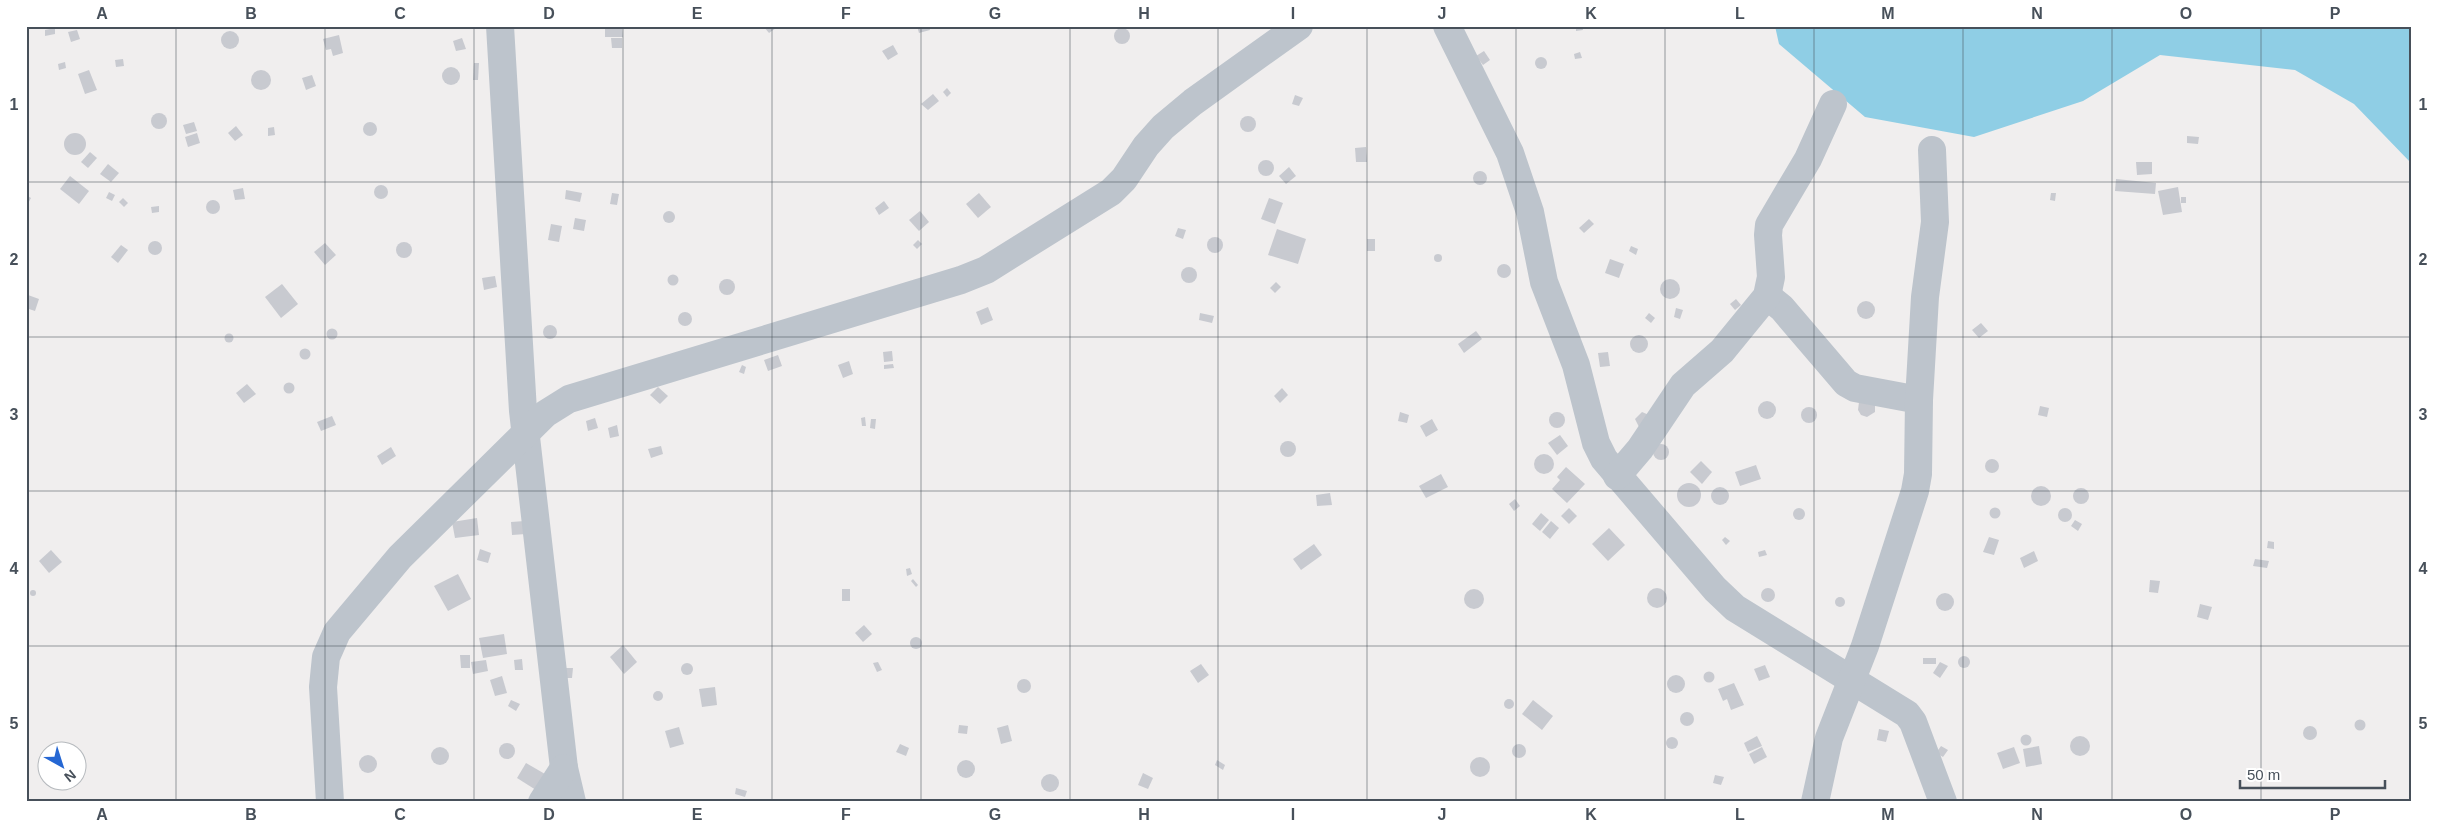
<svg xmlns="http://www.w3.org/2000/svg" width="2437" height="828" viewBox="0 0 2437 828" font-family="Arial,sans-serif">
<style>
.water{fill:#8fcee5}
.building{fill:#c8cad0}
.lines{fill:none;stroke-linecap:round;stroke-linejoin:round}
.minor{stroke:#bdc4cc;stroke-width:28}
.grid{fill:none;stroke:#47505a;stroke-width:1;stroke-opacity:0.55}
.neatline{fill:none;stroke:#47505a;stroke-width:2}
.grid-label{font-size:16px;text-anchor:middle;font-weight:bold;fill:#47505a}
</style>
<rect width="100%" height="100%" fill="#f0eeee"/>
<path class="water" d="M1775,26H2411V163L2354,104L2295,70L2160,55L2083,101L1974,137L1865,117L1779,44Z"/>
<g class="building">
<path d="M605,26H622L623,37H605Z"/>
<path d="M766,26H775L776,28L769,33L764,27Z"/>
<path d="M917,26H929L930,30L919,33Z"/>
<path d="M1576,26H1582L1583,30L1576,31Z"/>
<path d="M55,28V34L45,36V30Z"/>
<circle cx="1122" cy="36" r="8"/>
<path d="M77,30L80,39L71,42L68,32Z"/>
<circle cx="230" cy="40" r="9"/>
<path d="M339,35L343,53L333,56L331,49L326,50L323,39Z"/>
<path d="M462,38L466,49L456,51L453,41Z"/>
<path d="M611,38H622V48H612Z"/>
<path d="M893,45L898,54L888,60L882,51Z"/>
<path d="M1484,51L1490,60L1483,65L1476,56Z"/>
<path d="M1580,52L1582,58L1575,59L1574,54Z"/>
<circle cx="1541" cy="63" r="6"/>
<path d="M123,59L124,66L116,67L115,60Z"/>
<path d="M65,62L66,68L59,70L58,64Z"/>
<path d="M474,63H479L478,80H473Z"/>
<circle cx="451" cy="76" r="9"/>
<path d="M89,70L97,90L85,94L78,74Z"/>
<circle cx="261" cy="80" r="10"/>
<path d="M312,75L316,86L306,90L302,78Z"/>
<path d="M947,88L951,93L947,97L943,92Z"/>
<path d="M933,94L939,101L928,110L921,104Z"/>
<path d="M1295,95L1303,98L1299,106L1292,104Z"/>
<circle cx="159" cy="121" r="8"/>
<circle cx="1248" cy="124" r="8"/>
<path d="M194,122L197,131L186,134L183,125Z"/>
<circle cx="370" cy="129" r="7"/>
<path d="M236,126L243,135L235,141L228,133Z"/>
<path d="M274,127L275,135L268,136V128Z"/>
<circle cx="75" cy="144" r="11"/>
<path d="M197,133L200,143L188,147L185,137Z"/>
<path d="M2187,136L2199,137L2198,144L2187,143Z"/>
<path d="M1366,147L1367,162H1356L1355,148Z"/>
<path d="M90,152L97,158L88,168L81,162Z"/>
<circle cx="1266" cy="168" r="8"/>
<path d="M2136,162H2152V174L2137,175Z"/>
<path d="M108,164L119,173L111,182L100,174Z"/>
<path d="M1289,167L1296,176L1286,184L1279,176Z"/>
<circle cx="1480" cy="178" r="7"/>
<path d="M70,176L89,191L79,204L60,189Z"/>
<path d="M2116,179L2156,183L2155,194L2115,191Z"/>
<circle cx="381" cy="192" r="7"/>
<path d="M2178,187L2182,212L2163,215L2158,191Z"/>
<path d="M243,188L245,199L235,200L233,190Z"/>
<path d="M566,190L582,193L580,202L565,199Z"/>
<path d="M109,192L115,195L112,201L106,198Z"/>
<path d="M612,193L619,194L617,205L610,204Z"/>
<path d="M979,193L991,207L978,218L966,204Z"/>
<path d="M2051,193H2056L2055,201L2050,200Z"/>
<path d="M26,195L31,198L26,207Z"/>
<rect x="2181" y="197" width="5" height="6"/>
<path d="M123,198L128,203L124,207L119,202Z"/>
<path d="M1269,198L1283,203L1275,224L1261,219Z"/>
<circle cx="213" cy="207" r="7"/>
<path d="M884,201L889,208L879,215L875,208Z"/>
<path d="M159,206V212L152,213L151,207Z"/>
<circle cx="669" cy="217" r="6"/>
<path d="M920,211L929,222L919,231L909,220Z"/>
<path d="M575,218L586,220L584,231L573,229Z"/>
<path d="M1589,219L1594,224L1584,233L1579,228Z"/>
<path d="M551,224L562,226L559,242L548,240Z"/>
<path d="M1178,228L1186,230L1183,239L1175,236Z"/>
<path d="M1277,229L1306,239L1298,264L1268,255Z"/>
<circle cx="1215" cy="245" r="8"/>
<rect x="1367" y="239" width="8" height="12"/>
<path d="M918,240L922,244L917,249L913,245Z"/>
<circle cx="155" cy="248" r="7"/>
<circle cx="404" cy="250" r="8"/>
<path d="M325,243L336,255L325,265L314,252Z"/>
<path d="M121,245L128,250L118,263L111,257Z"/>
<path d="M1631,246L1638,249L1636,255L1629,251Z"/>
<circle cx="1438" cy="258" r="4"/>
<path d="M1610,259L1624,264L1619,278L1605,273Z"/>
<circle cx="1504" cy="271" r="7"/>
<circle cx="1189" cy="275" r="8"/>
<circle cx="673" cy="280" r="5.5"/>
<path d="M495,276L497,287L484,290L482,278Z"/>
<circle cx="1670" cy="289" r="10"/>
<circle cx="727" cy="287" r="8"/>
<path d="M1276,282L1281,287L1275,293L1270,288Z"/>
<path d="M282,284L298,304L281,318L265,297Z"/>
<path d="M28,295L39,299L35,311L26,308Z"/>
<path d="M1736,299L1741,305L1735,310L1730,304Z"/>
<circle cx="1866" cy="310" r="9"/>
<path d="M988,307L993,320L981,325L976,312Z"/>
<path d="M1676,308L1683,310L1680,319L1674,317Z"/>
<circle cx="685" cy="319" r="7"/>
<path d="M1200,313L1214,316L1212,323L1199,320Z"/>
<path d="M1649,313L1655,318L1651,323L1645,318Z"/>
<path d="M1981,323L1988,331L1979,338L1972,330Z"/>
<circle cx="550" cy="332" r="7"/>
<circle cx="332" cy="334" r="5.5"/>
<path d="M1476,331L1482,339L1464,353L1458,344Z"/>
<circle cx="229" cy="338" r="4.5"/>
<circle cx="1639" cy="344" r="9"/>
<circle cx="305" cy="354" r="5.5"/>
<path d="M892,351L893,361L884,362L883,352Z"/>
<path d="M1608,352L1610,366L1600,367L1598,353Z"/>
<path d="M778,355L782,366L768,371L764,360Z"/>
<path d="M849,361L853,374L843,378L838,365Z"/>
<path d="M893,364L894,368L884,369V365Z"/>
<path d="M742,365L746,367L744,374L739,372Z"/>
<circle cx="289" cy="388" r="5.5"/>
<path d="M247,384L256,394L244,403L236,393Z"/>
<path d="M658,387L668,396L660,404L650,395Z"/>
<path d="M1282,388L1288,395L1280,403L1274,396Z"/>
<circle cx="1767" cy="410" r="9"/>
<path d="M1859,402L1875,403V412L1867,417L1861,415L1858,410Z"/>
<path d="M2040,406L2049,408L2047,417L2038,415Z"/>
<circle cx="1809" cy="415" r="8"/>
<path d="M1400,412L1409,415L1407,423L1398,421Z"/>
<path d="M1642,412L1649,415L1639,427L1635,419Z"/>
<circle cx="1557" cy="420" r="8"/>
<path d="M332,416L336,425L321,431L317,422Z"/>
<path d="M865,417L866,426H862L861,418Z"/>
<path d="M595,418L598,428L588,431L586,421Z"/>
<path d="M871,419H876L875,429L870,428Z"/>
<path d="M1432,419L1438,430L1426,437L1420,426Z"/>
<path d="M617,425L619,436L610,438L608,428Z"/>
<path d="M1560,435L1568,446L1557,455L1548,443Z"/>
<circle cx="1288" cy="449" r="8"/>
<circle cx="1661" cy="452" r="8"/>
<path d="M661,446L663,454L651,458L648,449Z"/>
<path d="M391,447L396,456L382,465L377,456Z"/>
<circle cx="1544" cy="464" r="10"/>
<circle cx="1992" cy="466" r="7"/>
<path d="M1701,461L1712,472L1702,484L1690,472Z"/>
<path d="M1756,465L1761,479L1740,486L1735,472Z"/>
<path d="M1566,467L1585,484L1567,503L1552,489L1560,480L1557,477Z"/>
<path d="M1441,474L1448,487L1426,498L1419,486Z"/>
<circle cx="1689" cy="495" r="12"/>
<circle cx="2041" cy="496" r="10"/>
<circle cx="1720" cy="496" r="9"/>
<circle cx="2081" cy="496" r="8"/>
<path d="M1330,493L1332,505L1317,506L1316,495Z"/>
<path d="M1515,499L1520,506L1514,511L1509,504Z"/>
<circle cx="1799" cy="514" r="6"/>
<circle cx="1995" cy="513" r="5.5"/>
<path d="M1569,508L1577,516L1569,524L1561,516Z"/>
<circle cx="2065" cy="515" r="7"/>
<path d="M1541,513L1549,520L1540,531L1532,524Z"/>
<path d="M477,518L479,535L455,538L452,522Z"/>
<path d="M2075,520L2082,524L2078,531L2071,526Z"/>
<path d="M525,521L526,534L512,535L511,522Z"/>
<path d="M1551,521L1559,528L1550,539L1542,532Z"/>
<path d="M1609,528L1625,545L1608,561L1592,544Z"/>
<path d="M1725,537L1730,541L1726,545L1722,540Z"/>
<path d="M1989,537L1999,540L1994,555L1983,552Z"/>
<path d="M2268,541L2274,542V549L2267,548Z"/>
<path d="M1314,544L1322,555L1301,570L1293,559Z"/>
<path d="M480,549L491,553L488,563L477,560Z"/>
<path d="M51,550L62,562L49,573L39,561Z"/>
<path d="M1765,550L1767,555L1759,557L1758,552Z"/>
<path d="M2034,551L2038,561L2024,568L2020,558Z"/>
<path d="M2255,559L2269,561L2267,568L2253,566Z"/>
<path d="M910,568L912,574L907,576L906,569Z"/>
<path d="M458,574L471,599L448,611L434,586Z"/>
<path d="M913,579L918,585L916,587L911,581Z"/>
<path d="M2150,580L2160,581L2158,593L2149,592Z"/>
<circle cx="1768" cy="595" r="7"/>
<circle cx="1657" cy="598" r="10"/>
<circle cx="1474" cy="599" r="10"/>
<rect x="842" y="589" width="8" height="12"/>
<circle cx="33" cy="593" r="3"/>
<circle cx="1945" cy="602" r="9"/>
<circle cx="1840" cy="602" r="5"/>
<path d="M2200,604L2212,607L2208,620L2197,617Z"/>
<path d="M864,625L872,634L863,642L855,633Z"/>
<path d="M504,634L507,654L483,658L479,638Z"/>
<circle cx="916" cy="643" r="6"/>
<path d="M623,645L637,662L624,674L610,657Z"/>
<path d="M460,655H470V668H461Z"/>
<circle cx="1964" cy="662" r="6"/>
<rect x="1923" y="658" width="13" height="6"/>
<path d="M522,659L523,670H515L514,660Z"/>
<path d="M486,660L488,671L473,674L471,662Z"/>
<path d="M878,662L882,670L877,672L873,663Z"/>
<path d="M1940,662L1948,666L1940,678L1933,673Z"/>
<circle cx="687" cy="669" r="6"/>
<path d="M1201,664L1209,675L1198,683L1190,671Z"/>
<path d="M1765,665L1770,677L1759,681L1754,669Z"/>
<path d="M565,668H573L572,678H565Z"/>
<circle cx="1709" cy="677" r="5.5"/>
<circle cx="1676" cy="684" r="9"/>
<path d="M502,676L507,693L495,696L490,680Z"/>
<circle cx="1024" cy="686" r="7"/>
<path d="M1734,683L1744,705L1731,710L1727,699L1723,701L1718,689Z"/>
<path d="M715,687L717,705L702,707L699,689Z"/>
<circle cx="658" cy="696" r="5"/>
<circle cx="1509" cy="704" r="5"/>
<path d="M511,700L520,704L516,711L508,706Z"/>
<path d="M1533,700L1553,716L1542,730L1522,714Z"/>
<circle cx="1687" cy="719" r="7"/>
<circle cx="2360" cy="725" r="5.5"/>
<path d="M959,725L968,726L967,734L958,733Z"/>
<path d="M1008,725L1012,741L1001,744L997,728Z"/>
<circle cx="2310" cy="733" r="7"/>
<path d="M679,727L684,744L670,748L665,731Z"/>
<path d="M1879,729L1889,731L1886,742L1877,740Z"/>
<circle cx="2026" cy="740" r="5.5"/>
<circle cx="2080" cy="746" r="10"/>
<path d="M1757,736L1762,746L1748,752L1744,743Z"/>
<circle cx="1672" cy="743" r="6"/>
<circle cx="507" cy="751" r="8"/>
<path d="M900,744L909,748L906,756L896,752Z"/>
<circle cx="1519" cy="751" r="7"/>
<path d="M1941,746L1948,750L1943,757L1936,753Z"/>
<path d="M2039,746L2042,764L2026,767L2023,749Z"/>
<path d="M1762,747L1767,757L1754,764L1749,754Z"/>
<path d="M2014,747L2020,763L2003,769L1997,753Z"/>
<circle cx="440" cy="756" r="9"/>
<circle cx="368" cy="764" r="9"/>
<circle cx="1480" cy="767" r="10"/>
<path d="M1217,760L1225,765L1223,770L1215,765Z"/>
<circle cx="966" cy="769" r="9"/>
<path d="M526,763L545,774L536,790L517,778Z"/>
<path d="M1143,773L1153,778L1148,789L1138,785Z"/>
<circle cx="1050" cy="783" r="9"/>
<path d="M1715,775L1724,777L1721,785L1713,783Z"/>
<path d="M736,788L747,791L745,797L735,794Z"/>
</g>
<g class="lines">
<g class="minor">
<path d="M500,26L523,411L564,768L572,802"/>
<path d="M1447,26L1510,153L1530,212L1544,282L1576,365L1596,443L1604,459L1715,589L1735,608L1907,714L1913,722L1943,802"/>
<path d="M1767,296L1782,308L1846,383L1855,388L1919,400"/>
<path d="M1617,476L1640,449L1683,385L1722,351L1767,296L1771,277L1768,235L1769,225L1808,159L1833,104"/>
<path d="M330,802L323,687L326,657L337,632L400,557L545,414L569,399L961,280L986,270L1111,192L1124,179L1146,146L1163,127L1193,102L1299,26"/>
<path d="M542,802L564,768"/>
<path d="M1815,802L1829,738L1865,646L1915,491L1918,474L1919,400L1925,297L1935,222L1932,150"/>
</g>
</g>
<path class="grid" d="M176,26V802M325,26V802M474,26V802M623,26V802M772,26V802M921,26V802M1070,26V802M1218,26V802M1367,26V802M1516,26V802M1665,26V802M1814,26V802M1963,26V802M2112,26V802M2261,26V802M26,182H2411M26,337H2411M26,491H2411M26,646H2411"/>
<rect width="2437" height="828" fill="none" stroke="#ffffff" stroke-width="55"/>
<g transform="translate(62 766) rotate(141)"><circle r="24" fill="#ffffff" stroke="#b5b9bd"/>
<path d="M0-4L9 19L0 12L-9 19Z" fill="#2567d3"/>
<text y="-8" font-size="14" font-weight="bold" text-anchor="middle" fill="#47505a">N</text>
</g>
<path d="M2240 780v8h145v-8" fill="none" stroke="#47505a" stroke-width="2.5"/>
<text x="2247" y="780" font-size="15" fill="#47505a" stroke="#ffffff" stroke-width="4" paint-order="stroke">50 m</text>
<rect x="28" y="28" width="2382" height="772" class="neatline"/>
<g class="grid-label">
<text x="102" y="19">A</text>
<text x="251" y="19">B</text>
<text x="400" y="19">C</text>
<text x="549" y="19">D</text>
<text x="697" y="19">E</text>
<text x="846" y="19">F</text>
<text x="995" y="19">G</text>
<text x="1144" y="19">H</text>
<text x="1293" y="19">I</text>
<text x="1442" y="19">J</text>
<text x="1591" y="19">K</text>
<text x="1740" y="19">L</text>
<text x="1888" y="19">M</text>
<text x="2037" y="19">N</text>
<text x="2186" y="19">O</text>
<text x="2335" y="19">P</text>
<text x="14" y="110">1</text>
<text x="2423" y="110">1</text>
<text x="14" y="265">2</text>
<text x="2423" y="265">2</text>
<text x="14" y="420">3</text>
<text x="2423" y="420">3</text>
<text x="14" y="574">4</text>
<text x="2423" y="574">4</text>
<text x="14" y="729">5</text>
<text x="2423" y="729">5</text>
<text x="102" y="820">A</text>
<text x="251" y="820">B</text>
<text x="400" y="820">C</text>
<text x="549" y="820">D</text>
<text x="697" y="820">E</text>
<text x="846" y="820">F</text>
<text x="995" y="820">G</text>
<text x="1144" y="820">H</text>
<text x="1293" y="820">I</text>
<text x="1442" y="820">J</text>
<text x="1591" y="820">K</text>
<text x="1740" y="820">L</text>
<text x="1888" y="820">M</text>
<text x="2037" y="820">N</text>
<text x="2186" y="820">O</text>
<text x="2335" y="820">P</text>
</g>
</svg>
